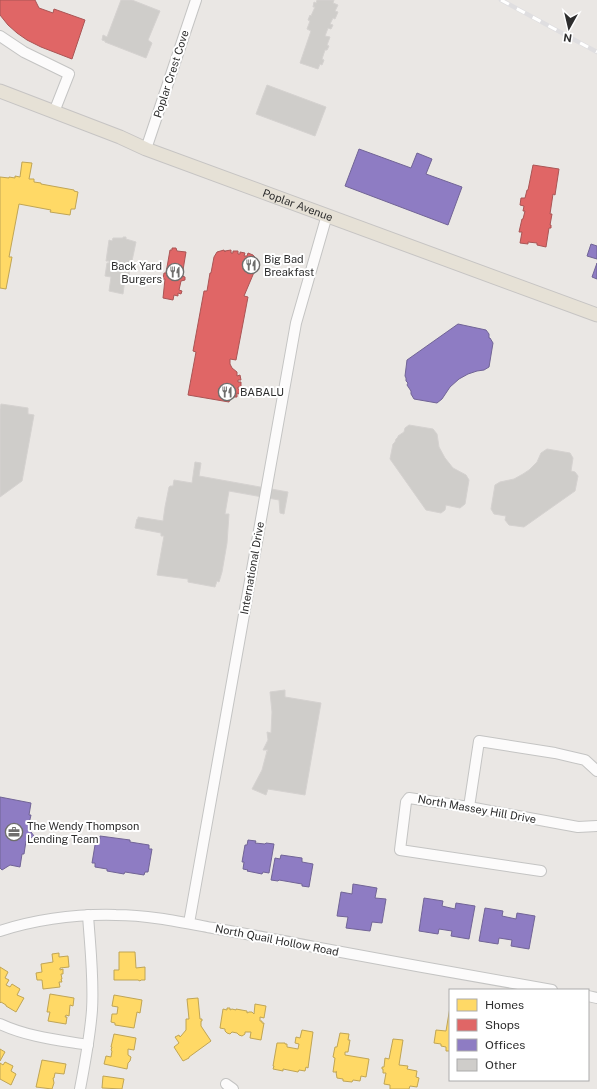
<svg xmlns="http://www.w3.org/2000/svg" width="597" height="1089" viewBox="0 0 597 1089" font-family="'Public Sans',sans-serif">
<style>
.homes{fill:#ffd966;stroke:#c0a555}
.shops{fill:#e06666;stroke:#a55}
.offices{fill:#8e7cc3;stroke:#716496}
.building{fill:#cfcdca;stroke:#d5d2d0}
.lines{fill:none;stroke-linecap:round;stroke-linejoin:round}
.minor-casing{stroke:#c4c4c3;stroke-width:12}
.major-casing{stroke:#c6c4c3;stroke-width:15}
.minor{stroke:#fcfbfb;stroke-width:10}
.major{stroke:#e6e1d6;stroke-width:13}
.rail-casing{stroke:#dfdee0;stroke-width:4.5}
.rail{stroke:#fff;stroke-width:3;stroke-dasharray:9;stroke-linecap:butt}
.labels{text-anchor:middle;stroke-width:4;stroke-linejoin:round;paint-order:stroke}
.street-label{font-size:11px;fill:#2d2d2d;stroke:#fff}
.poi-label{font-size:11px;fill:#2d2d2d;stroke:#fff;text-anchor:start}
</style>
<rect width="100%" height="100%" fill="#eae7e4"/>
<g class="homes">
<path d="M22,162L32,163L29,179H34V182L41,183V184L74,190V191L78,192L75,209H71L70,215L50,212L51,210L19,204L9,257H12L6,289L0,288V177L9,178V177L15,178V176L20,177Z"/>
<path d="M119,952H135L136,968L145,967V980H141L140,981L138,980H114V970H119Z"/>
<path d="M59,953V957L68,956L69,967L60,968V970L63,969V974H61L62,979H61L62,982H59L60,987L43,989L42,980H37L36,973L42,972L41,964L53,962L52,954Z"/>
<path d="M0,967L8,972L5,978L9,980L6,985L10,987L12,984L20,989L17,995L24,998L16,1012L6,1006V1005L1,1002L0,1003Z"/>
<path d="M50,994L74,998L73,1006L70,1005L69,1016L66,1015L65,1017H67L66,1024L48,1021L50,1012H47Z"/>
<path d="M114,995L142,1000L140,1013L137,1012L134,1028L115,1025V1023L111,1022L112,1014H117L118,1007L112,1006Z"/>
<path d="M198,998L200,1019H202V1021H201V1026L211,1041L189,1057V1058L183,1061L174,1047L179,1043L175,1037L179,1035L180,1037L181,1036L186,1030V1019H189L187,999Z"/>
<path d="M255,1004L266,1006L264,1018L260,1017V1021H262V1023H264L261,1040L250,1038L251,1032H245V1034L242,1036L239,1035L237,1033L232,1032L230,1034L227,1033L225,1031V1029L220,1028L223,1009L227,1010V1008H230V1010L232,1009L236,1010V1009L247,1011V1013L249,1012H252L254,1014Z"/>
<path d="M450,1007V1051H446V1047L441,1046V1044L434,1043L436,1030L446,1031Z"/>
<path d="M302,1030L313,1032L308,1068L306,1067L305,1071L299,1070L298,1072L283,1069V1071L273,1069L274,1066H273L277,1043H285V1044H287V1047L298,1049L299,1044L295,1043L296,1037L300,1038Z"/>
<path d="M340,1033L349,1034L348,1040H350L348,1052H345V1055L369,1059L366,1077L361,1076L360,1081L353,1080L352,1082L343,1081V1079L337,1078L336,1072H337H333L335,1058L333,1057L335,1047H337Z"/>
<path d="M114,1034L136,1038L134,1050L128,1049V1055L131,1057L130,1061L128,1063L127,1069L104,1064L106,1056L111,1057L112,1051L111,1050L112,1047H111Z"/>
<path d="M393,1039L403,1040L399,1065L408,1066L407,1069L417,1071L416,1077L419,1078L417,1087L410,1086L409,1089H390V1085L384,1084L386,1073H383V1069H382V1067H384L385,1058L389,1059Z"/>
<path d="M0,1049L5,1052L0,1061Z"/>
<path d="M42,1060L66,1064L64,1074L55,1073L54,1078H53L54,1083L52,1089L36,1087Z"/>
<path d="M5,1062L13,1066L11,1071L16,1074L11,1085L0,1079V1063L3,1065Z"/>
<path d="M103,1076L124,1079L122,1089L102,1088Z"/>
</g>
<g class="shops">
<path d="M0,0H35L39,8L53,13L54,9L85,20L72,59L41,47L27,40L17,33L8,25L0,15Z"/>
<path d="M533,165L559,169L555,195L553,194L550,214H552L550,225H551V228H549L546,247L537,245V243L528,242V244L520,243L522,232H519L522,219H523L525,211H523L524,206L520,205L521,198H525L527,190H528Z"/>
<path d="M172,248H176L177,251L186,252L182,276L185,277V280L181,281L179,290L182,291L181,294L178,293V296L174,295L173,300L163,298L165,279H163L164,273H166L170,250H172Z"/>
<path d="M224,250L225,252V251L231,250V253H233V251H238V254H240V252L245,253L244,256H247L248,253L253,255L257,260L259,265L257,271L255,270L244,296L248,297L236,360L230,359V364L232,368L237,372V376L240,375L241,380H238V382H241V387H238V389L240,390L239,394L237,393V397H231L229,402L188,395L196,352L193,351L204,291H207L210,273H211L214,257L217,252Z"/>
</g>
<g class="offices">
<path d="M359,149L411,168L417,153L432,159L426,174L462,187L448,225L345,186Z"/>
<path d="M591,244L597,246V259L587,256Z"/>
<path d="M597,263V279L592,277Z"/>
<path d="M458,324L486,330L489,334V338H490L493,343L489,367L484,370L477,371L468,374L459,379L450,387L442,399L437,403L414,399L411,394V391L407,385L408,383L406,381V378L405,376L407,360Z"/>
<path d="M0,797L31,803L29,815H31L28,828L34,836L26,841L24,854H22L20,867L10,865L2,870L0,868Z"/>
<path d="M100,836L130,840V842L149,845V849H152L148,872H145L144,875L125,872L124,874L107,871V869L95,867V863H92L96,839H100Z"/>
<path d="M248,840L256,841L255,843L265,844L266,843L274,844L269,873L263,872L262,874L247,871L248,870L243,869L244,862H242L245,845H247Z"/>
<path d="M281,855L302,858V862L313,864L309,887L302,886V884L279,880L278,881L271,880L275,858L280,859Z"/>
<path d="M353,884L377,888L375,898L386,899L382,923L372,922L370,931L346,928L348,917L337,916L341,892L352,894Z"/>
<path d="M424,898L443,901L442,906L455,909L456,903L475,906L469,939L451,936L452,931L439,929L438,934L419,931Z"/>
<path d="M485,908L503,911L502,916L516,919L517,913L535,916L529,949L511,946L512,940L499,938L498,944L479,941Z"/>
</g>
<g class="building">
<path d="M121,0H132L160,11L148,40L152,43L146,58L105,42V41L102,40L103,35L107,37Z"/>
<path d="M317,0H334L333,3L338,5L335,11L338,12L335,19L333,18L330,24L333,25L331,29L328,28L325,36L330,37L327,45L329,46L327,50H325L322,59L324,60L322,65L320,64L318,69L300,63L311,31L307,29L310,21L308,20L310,15L311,16L315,7H313L314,2L316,3Z"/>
<path d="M267,85L326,107L315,136L256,114Z"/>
<path d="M123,237H126V239L136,242L128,280L125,279L123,294L109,291L111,277L105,276L107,263H109V261H106L109,240L112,241L113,238H123Z"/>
<path d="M1,404L28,408V414L34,415L22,481L0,497V409Z"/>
<path d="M409,425L433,429L437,434L439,447L445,458L453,468L466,475L469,480L465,504L460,508L446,505L445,510L441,513L426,510L390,459L393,444L395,442L396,439L398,437V436L404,432L405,428Z"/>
<path d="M547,449L570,453L573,458L571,471L575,472L578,476L575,491L524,527L509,525L505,520L506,516L494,514L491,509L495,485L500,482L514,479L523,474L529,470L537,462L541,453Z"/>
<path d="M195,462L201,463L199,476L288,492L284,514L280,513L279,500L229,491L225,514H229L227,543L222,572L219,582L217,581L215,587L188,582V579L157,575L164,536H161V533L135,528L137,519H138V517L163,521L165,507L169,487L170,486H173L174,480L192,483Z"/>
<path d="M285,690V697L321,703L305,795L268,789L266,795L252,789L262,770L267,751V752L268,750H263L268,740L267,732L271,733L272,712L270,692Z"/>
</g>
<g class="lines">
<defs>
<g id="minor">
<path d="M0,36L24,52L69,74L54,112"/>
<path d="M146,149L196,0"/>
<path d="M469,807L479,741L555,753L585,760L597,771"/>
<path d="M541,871L400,850L406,802L409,798L469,807L578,827L597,826"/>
<path d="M189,923L296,323L327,215"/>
<path d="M0,931C38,919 77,914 116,915C148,915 181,922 213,928C246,934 280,940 314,947C393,962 473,976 552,990"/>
<path d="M588,996L597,998"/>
<path d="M0,1024C28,1037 58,1040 88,1045"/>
<path d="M226,1084L233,1089"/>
<path d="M80,1089C85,1063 90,1037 92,1010C94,978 90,946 88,915"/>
</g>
<g id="major">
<path id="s1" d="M0,91L120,137L146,149L597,315"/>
</g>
</defs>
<use href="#minor" class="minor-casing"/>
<use href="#major" class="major-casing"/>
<use href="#minor" class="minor"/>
<use href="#major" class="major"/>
<defs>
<path id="rail" d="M501,0L597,52"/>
</defs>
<use href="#rail" class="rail-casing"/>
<use href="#rail" class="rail"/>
</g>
<defs>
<symbol id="restaurant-ring" viewBox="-11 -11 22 22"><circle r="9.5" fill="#fff" stroke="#6f6e6d" stroke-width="1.5"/><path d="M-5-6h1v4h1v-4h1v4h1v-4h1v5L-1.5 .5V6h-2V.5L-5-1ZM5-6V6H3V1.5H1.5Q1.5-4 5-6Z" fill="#6f6e6d"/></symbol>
<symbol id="office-ring" viewBox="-11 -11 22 22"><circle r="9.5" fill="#fff" stroke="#6f6e6d" stroke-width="1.5"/><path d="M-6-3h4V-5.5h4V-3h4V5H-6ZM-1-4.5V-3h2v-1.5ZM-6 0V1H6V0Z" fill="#6f6e6d"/></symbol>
</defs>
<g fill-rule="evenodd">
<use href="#restaurant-ring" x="241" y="255" width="20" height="20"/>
<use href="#restaurant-ring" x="165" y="262" width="20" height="20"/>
<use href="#restaurant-ring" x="217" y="382" width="20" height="20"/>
<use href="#office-ring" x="4" y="822" width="20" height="20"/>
</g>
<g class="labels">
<g class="street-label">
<text transform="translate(171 74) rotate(-72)" y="4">Poplar Crest Cove</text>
<text dy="4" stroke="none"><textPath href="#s1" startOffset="319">Poplar Avenue</textPath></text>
<text transform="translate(252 568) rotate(-80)" y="4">International Drive</text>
<text transform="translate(477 809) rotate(10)" y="4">North Massey Hill Drive</text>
<text transform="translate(277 940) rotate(11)" y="4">North Quail Hollow Road</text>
</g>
<g class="poi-label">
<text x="264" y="263">Big Bad<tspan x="264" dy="13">Breakfast</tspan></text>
<text x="162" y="270" text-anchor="end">Back Yard<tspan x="162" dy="13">Burgers</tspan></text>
<text x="240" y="396">BABALU</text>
<text x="27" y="830">The Wendy Thompson<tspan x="27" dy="13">Lending Team</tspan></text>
</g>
</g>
<rect x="449" y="989" width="140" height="92" fill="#ffffff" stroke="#ababab"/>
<rect x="457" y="999" width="20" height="12" fill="#ffd966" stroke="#ababab"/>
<text x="485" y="1009" font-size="12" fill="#2d2d2d">Homes</text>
<rect x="457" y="1019" width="20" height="12" fill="#e06666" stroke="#ababab"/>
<text x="485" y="1029" font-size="12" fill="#2d2d2d">Shops</text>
<rect x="457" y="1039" width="20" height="12" fill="#8e7cc3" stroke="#ababab"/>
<text x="485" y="1049" font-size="12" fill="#2d2d2d">Offices</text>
<rect x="457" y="1059" width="20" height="12" fill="#cfcdca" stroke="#ababab"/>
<text x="485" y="1069" font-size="12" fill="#2d2d2d">Other</text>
<g transform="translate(569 28) rotate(188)" stroke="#ffffff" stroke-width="3" paint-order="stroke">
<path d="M0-3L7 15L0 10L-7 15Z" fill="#2d2d2d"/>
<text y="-6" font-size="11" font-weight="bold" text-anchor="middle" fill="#2d2d2d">N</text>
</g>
</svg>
